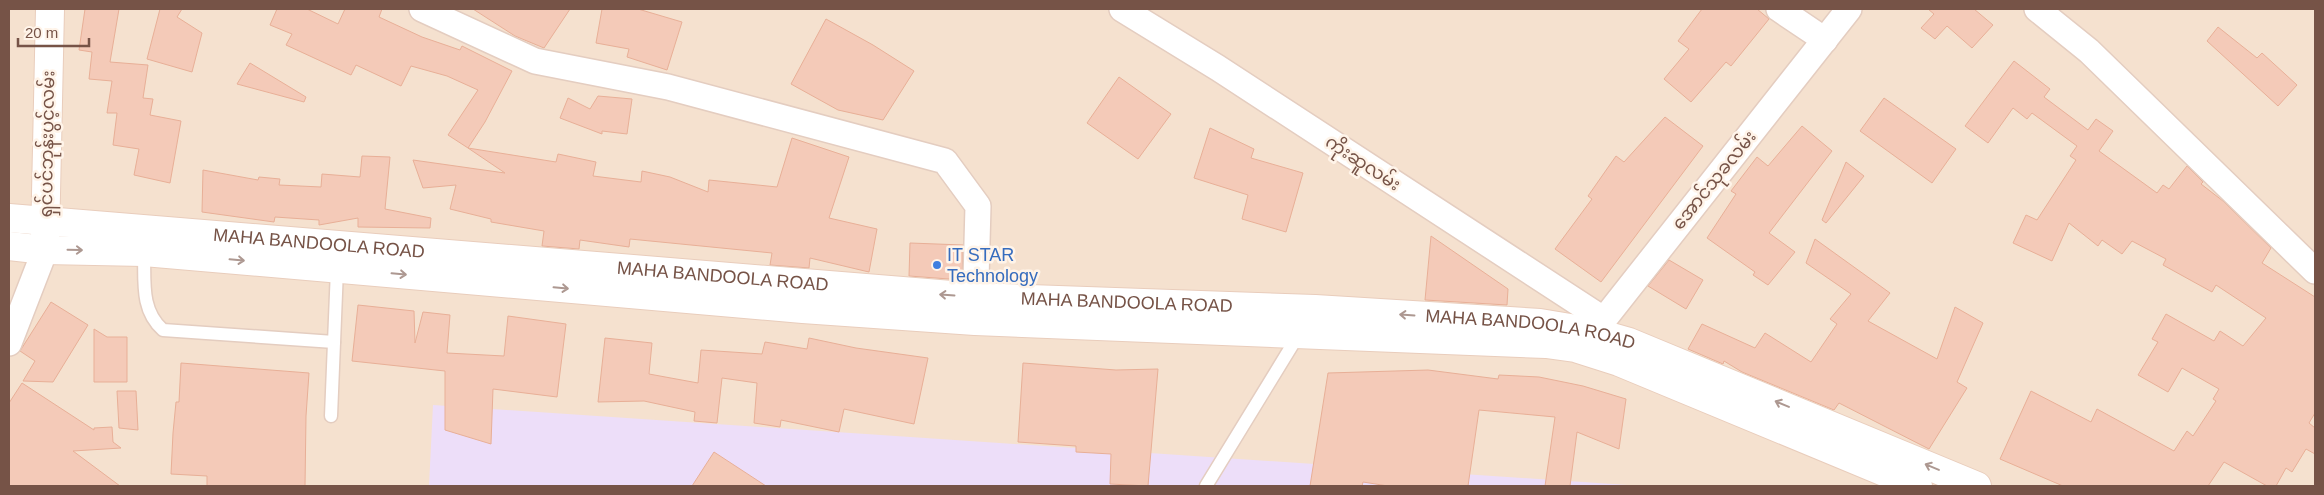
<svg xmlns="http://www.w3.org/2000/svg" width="2324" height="495" viewBox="0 0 2324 495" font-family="Helvetica,'Noto Sans Myanmar',sans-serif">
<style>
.residential{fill:#f5e1cf}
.education{fill:#eddef9}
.building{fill:#f4cab8;stroke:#e8af97}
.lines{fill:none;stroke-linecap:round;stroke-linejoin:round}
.lane-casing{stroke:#e4cdc0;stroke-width:15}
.street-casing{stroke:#e4cdc0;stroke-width:28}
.secondary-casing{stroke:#e9cdbc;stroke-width:30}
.lane{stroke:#fff;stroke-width:12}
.street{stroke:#fff;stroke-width:25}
.secondary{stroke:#fff;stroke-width:28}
.oneway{stroke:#ad9891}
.shop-dot{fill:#3f7fe0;stroke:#fff4e9;stroke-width:2}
.labels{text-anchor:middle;stroke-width:5;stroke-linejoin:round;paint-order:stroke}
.street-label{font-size:18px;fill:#765347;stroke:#fff4e9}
.shop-label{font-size:18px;fill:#366cbe;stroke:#fff4e9;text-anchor:start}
</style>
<rect width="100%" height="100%" fill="#fdf0e1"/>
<rect class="residential" x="9" y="9" width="2306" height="477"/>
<path class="education" d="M433,405L1627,485L429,486Z"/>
<g class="building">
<path d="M85,9H119L110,62L148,65L143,98L153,99L150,115L181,121L170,183L134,175L139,149L113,145L117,113H107L112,81L89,79L92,52L79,50Z"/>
<path d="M160,9H182L177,17L202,33L192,72L147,59Z"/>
<path d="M277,9H307L338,24L345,9H382L379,17L422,37L460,50L462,46L512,71L485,122L468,148L448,135L478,90L447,76L411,66L401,86L356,65L351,75L286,45L292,34L270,25Z"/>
<path d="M473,9H570L544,48L515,36Z"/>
<path d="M602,9H638L682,22L667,70L627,57L629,49L596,43Z"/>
<path d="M1702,9H1757L1769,19L1731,66L1726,62L1691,102L1664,79L1689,49L1678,41Z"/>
<path d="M1928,9H1974L1993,25L1972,48L1947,26L1935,39L1921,28L1934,14Z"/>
<path d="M826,19L873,45L914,71L883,120L838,110L791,84Z"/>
<path d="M2218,27L2257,58L2262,53L2297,85L2278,106L2207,41Z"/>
<path d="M2014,61L2050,89L2044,97L2088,130L2096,119L2113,131L2099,151L2157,193L2163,185L2169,189L2187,166L2203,182L2201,184L2223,201L2271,248L2262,263L2315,297V413L2309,423L2315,428V454L2306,449L2292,472L2286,468L2276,486H2267L2224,462L2208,486H2063L2000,459L2031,391L2091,422L2097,409L2174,451L2187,431L2193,436L2216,401L2213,399L2219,389L2182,368L2168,392L2138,375L2158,342L2152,339L2166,314L2214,341L2220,331L2243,346L2266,318L2216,285L2212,292L2163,265L2166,259L2132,241L2122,254L2102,240L2098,246L2069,223L2052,261L2013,243L2026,215L2037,220L2076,160L2070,156L2077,146L2032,113L2027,119L2013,108L1988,143L1965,126Z"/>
<path d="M250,63L306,97L304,102L237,84Z"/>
<path d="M1119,77L1171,114L1138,159L1087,123Z"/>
<path d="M598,96L632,99L627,134L602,131V134L560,118L568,98L590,109Z"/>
<path d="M1884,98L1956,149L1932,183L1860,131Z"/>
<path d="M1665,117L1703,146L1601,282L1555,249L1592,199L1588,196L1616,156L1624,162Z"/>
<path d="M1802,126L1832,151L1769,233L1795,252L1768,285L1753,275L1755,272L1707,238L1736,194L1731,191L1757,157L1768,166Z"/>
<path d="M1210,128L1254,149L1251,158L1303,173L1286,232L1242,219L1248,195L1194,178Z"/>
<path d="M792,138L849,157L829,218L877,229L869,272L810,258L809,268L770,265L772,253L630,239L629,247L580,240L579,249L542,246L544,231L491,222V219L450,209L456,185L423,188L413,160L505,173L468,148L556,162L558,154L596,162L593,176L641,182L642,171L670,177L708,192L709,180L777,187Z"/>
<path d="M362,156L390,157L385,209L431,218L430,228L358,227V218L319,225V220L275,217L274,222L202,212L203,170L258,180L259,177L280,179L279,185L321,187L322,174L360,177Z"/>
<path d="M1846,162L1864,176L1826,223L1822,220Z"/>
<path d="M1431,236L1508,289L1507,305L1425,300Z"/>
<path d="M1815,239L1890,293L1868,321L1937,359L1955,307L1983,323L1957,382L1967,388L1929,449L1839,403L1834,410L1742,372L1724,361L1723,364L1688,349L1702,324L1755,348L1765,333L1811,362L1837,324L1830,319L1851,294L1806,263Z"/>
<path d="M910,243L963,245L962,280L909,276Z"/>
<path d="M1669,260L1703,280L1686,309L1648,286Z"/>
<path d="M51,302L88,325L53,382L23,381L35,361L20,351Z"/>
<path d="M358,305L414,311L415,343L423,312L450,315L447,353L504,356L508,316L566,324L557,397L493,389L491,444L445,430V371L352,361Z"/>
<path d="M94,329L107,337H127V382H94Z"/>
<path d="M605,338L652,343L649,374L698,383L701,350L762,354L765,342L807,349L809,338L856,348L928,358L914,424L844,409L839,432L781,420L780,427L754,423L757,383L722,378L717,423L694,421L695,412L644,401L598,402Z"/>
<path d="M181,363L309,373L306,416L305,486H207V476L171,474L173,433L176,402H179Z"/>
<path d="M1023,363L1116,370L1158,369L1148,486L1110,484L1111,454L1076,452V446L1018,442Z"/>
<path d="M1428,370L1498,379L1499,375L1539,377L1583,386L1626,399L1619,449L1577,432L1570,486H1545L1555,417L1479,410L1468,486H1388L1363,482L1362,486H1310L1328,373Z"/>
<path d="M22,383L94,430V428L112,427L113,442L121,448L73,451L120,486H9V403Z"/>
<path d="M117,391H136L138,430L119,428Z"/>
<path d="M714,452L766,486H692Z"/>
</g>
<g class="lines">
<defs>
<g id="lane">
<path d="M144,252C145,280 140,310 163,330L334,342"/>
<path d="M331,416L337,269"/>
<path d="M1206,486L1299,334"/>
</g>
<g id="street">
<path d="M422,9L535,61L668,87L945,161L978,206L975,316"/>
<path d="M1122,9L1218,68L1603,319"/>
<path d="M1779,9L1825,40"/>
<path d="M2037,9L2089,51L2315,271"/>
<path d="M1594,332L1849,9"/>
<path d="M9,343L45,250"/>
</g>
<g id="secondary">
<path id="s1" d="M9,218L976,297L1315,309L1540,323L1594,332L1629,342L1977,486"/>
<path d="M45,240L50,9"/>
<path d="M9,246L45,250L144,252L803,309L975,321L1546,344L1575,348L1619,362L1918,486"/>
</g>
</defs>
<use href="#lane" class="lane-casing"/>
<use href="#street" class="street-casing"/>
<use href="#secondary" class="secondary-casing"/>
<use href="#lane" class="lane"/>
<use href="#street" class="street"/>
<use href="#secondary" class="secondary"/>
</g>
<defs><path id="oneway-shaft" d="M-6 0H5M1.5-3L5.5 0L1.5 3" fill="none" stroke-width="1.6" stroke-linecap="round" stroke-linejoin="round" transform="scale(1.25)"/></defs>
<g class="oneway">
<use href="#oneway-shaft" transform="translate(75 250) rotate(1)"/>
<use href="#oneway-shaft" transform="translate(237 260) rotate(5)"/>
<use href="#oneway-shaft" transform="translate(399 274) rotate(5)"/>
<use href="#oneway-shaft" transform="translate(561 288) rotate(5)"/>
<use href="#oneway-shaft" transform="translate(947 295) rotate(-176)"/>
<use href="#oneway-shaft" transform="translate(1407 315) rotate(-176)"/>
<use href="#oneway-shaft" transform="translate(1782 404) rotate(-157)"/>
<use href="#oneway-shaft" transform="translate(1932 467) rotate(-157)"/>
</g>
<circle class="shop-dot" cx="937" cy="265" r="5"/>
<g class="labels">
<g class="street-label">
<text transform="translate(47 144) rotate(-89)" y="6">ရှင်ပင်ဘုန်းပွင့်လမ်း</text>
<text transform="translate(1363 163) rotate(33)" y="6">ကိုးဆူလမ်း</text>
<text transform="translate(1714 180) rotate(-51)" y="6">အောင်သုခလမ်း</text>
<text dy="6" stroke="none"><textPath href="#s1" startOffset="311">MAHA BANDOOLA ROAD</textPath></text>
<text dy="6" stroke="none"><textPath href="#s1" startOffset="716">MAHA BANDOOLA ROAD</textPath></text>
<text dy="6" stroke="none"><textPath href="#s1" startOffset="1121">MAHA BANDOOLA ROAD</textPath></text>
<text dy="6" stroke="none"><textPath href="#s1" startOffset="1526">MAHA BANDOOLA ROAD</textPath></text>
</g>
<g class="shop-label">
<text x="947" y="261">IT STAR<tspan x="947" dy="21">Technology</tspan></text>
</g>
</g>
<rect width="2324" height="495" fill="none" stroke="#765347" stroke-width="20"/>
<path d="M18 38v8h71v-8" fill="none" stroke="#765347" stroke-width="2.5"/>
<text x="25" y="38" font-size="15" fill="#765347" stroke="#fff4e9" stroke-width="4" paint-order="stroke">20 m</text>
</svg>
